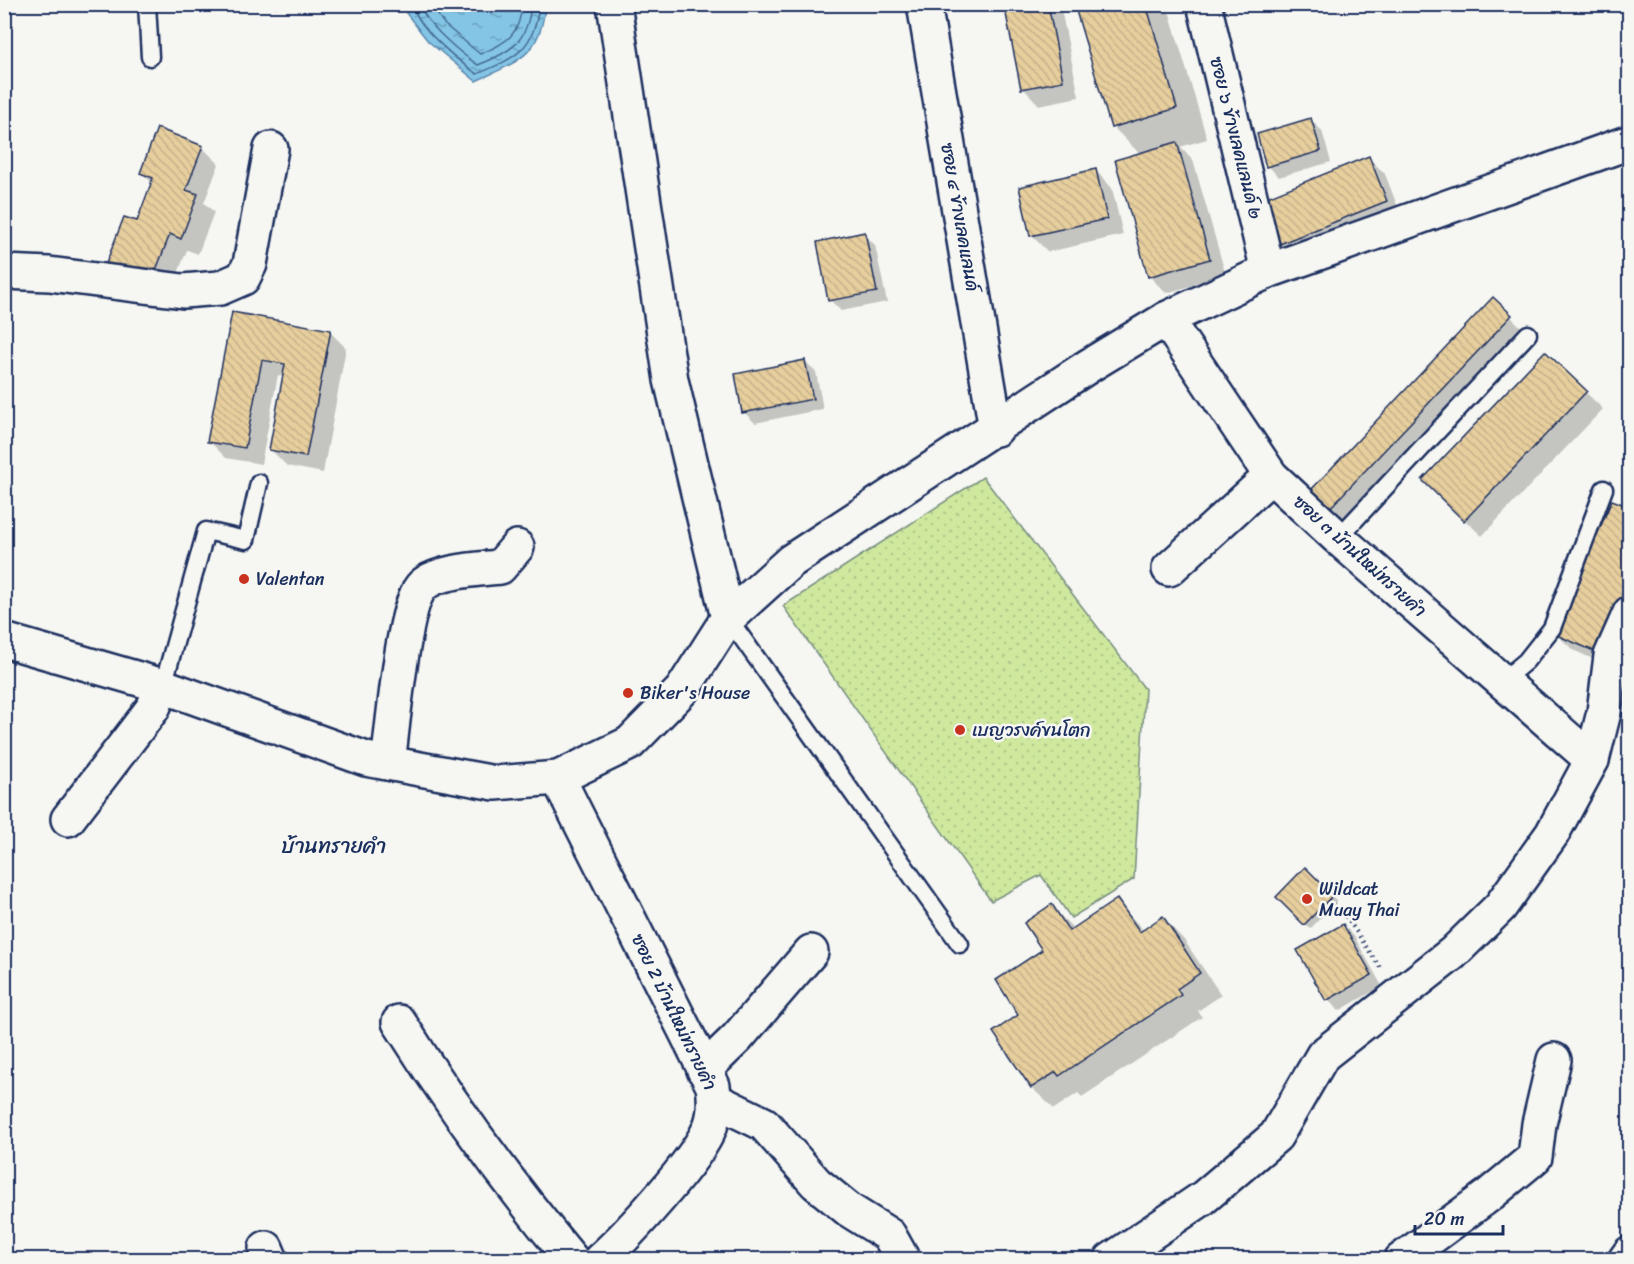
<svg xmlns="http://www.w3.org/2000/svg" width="1634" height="1264" viewBox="0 0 1634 1264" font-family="Sriracha,'Playpen Sans Thai',sans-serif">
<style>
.garden{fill:url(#garden-dots);stroke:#758c7e;stroke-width:1.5}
.water{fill:url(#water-ripples);stroke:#5a89af;stroke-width:1.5}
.shadow{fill:#0003}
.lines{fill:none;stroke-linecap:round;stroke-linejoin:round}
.shore{stroke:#456b94;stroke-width:1.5}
.building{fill:url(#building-back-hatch);stroke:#1b2f5e;stroke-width:1.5}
.lane-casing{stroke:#1b2f5e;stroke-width:21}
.street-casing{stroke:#1b2f5e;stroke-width:38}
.path{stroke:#1b2f5e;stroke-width:4;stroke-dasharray:1.5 4.5;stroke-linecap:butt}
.lane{stroke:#f6f6f2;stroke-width:16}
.street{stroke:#f6f6f2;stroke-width:33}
.poi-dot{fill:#c8321e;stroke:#f6f6f2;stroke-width:2}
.labels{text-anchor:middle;stroke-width:5;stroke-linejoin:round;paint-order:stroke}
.street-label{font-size:18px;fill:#1b2f5e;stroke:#f6f6f2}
.poi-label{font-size:18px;fill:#1b2f5e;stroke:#f6f6f2;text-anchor:start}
.quarter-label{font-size:21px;fill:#1b2f5e;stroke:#f6f6f2}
</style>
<defs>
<pattern id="garden-dots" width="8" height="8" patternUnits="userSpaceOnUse" patternTransform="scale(1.5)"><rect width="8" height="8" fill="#cfe89e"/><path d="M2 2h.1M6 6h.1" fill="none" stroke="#b1c78a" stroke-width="1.8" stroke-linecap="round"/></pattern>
<pattern id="water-ripples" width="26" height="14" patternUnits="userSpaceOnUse" patternTransform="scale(1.5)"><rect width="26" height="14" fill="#84c5e5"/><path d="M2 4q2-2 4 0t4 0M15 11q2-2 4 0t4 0" fill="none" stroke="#6ba0bd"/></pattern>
<pattern id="building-back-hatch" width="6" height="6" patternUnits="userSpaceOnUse" patternTransform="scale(1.5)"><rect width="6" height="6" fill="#e7ce9d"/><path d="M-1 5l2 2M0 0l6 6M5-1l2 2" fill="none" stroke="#c6b18a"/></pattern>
</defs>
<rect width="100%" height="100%" fill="#f6f6f2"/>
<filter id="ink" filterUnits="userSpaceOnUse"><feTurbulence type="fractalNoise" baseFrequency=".0167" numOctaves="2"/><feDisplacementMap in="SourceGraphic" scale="12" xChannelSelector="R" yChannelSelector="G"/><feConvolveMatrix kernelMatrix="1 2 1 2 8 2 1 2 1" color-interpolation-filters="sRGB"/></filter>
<g filter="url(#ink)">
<path class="garden" d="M983,477L1145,689L1134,879L1071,918L1041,875L991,901L783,606Z"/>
<path class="water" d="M408,5V4L545,5C541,56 518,61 476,81L428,41L406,13Z"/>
<g class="shadow">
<path d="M248,4H299V8H252Z"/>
<path d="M1006,4H1060L1079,97L1039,105L1023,88Z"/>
<path d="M1076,4H1161L1170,14L1207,139L1180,147L1193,160L1226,276L1166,293L1150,277L1117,161L1140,154L1113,127Z"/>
<path d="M1311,120L1322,131L1331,162L1279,177L1268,166Z"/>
<path d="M202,147L219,164L204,203L214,212L198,254L187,250L168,299L123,282L137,223L153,184L142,173Z"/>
<path d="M1368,157L1385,174L1402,218L1295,261L1279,244Z"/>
<path d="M1096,171L1112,188L1123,235L1048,252L1032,236Z"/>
<path d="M864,234L875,245L887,302L841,311L830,300Z"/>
<path d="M1493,299L1527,333L1346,524L1328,508Z"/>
<path d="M234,313L330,332L346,348L323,473L287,466L270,449L285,377L278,375L261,464L226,458L209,441Z"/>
<path d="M1545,353L1603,409L1482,536L1440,497Z"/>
<path d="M805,361L816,372L823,409L755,423L744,412Z"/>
<path d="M1630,509V642L1617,670L1573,650L1556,634Z"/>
<path d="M1305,870L1337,901L1310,929L1278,897Z"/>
<path d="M1117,901L1144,931L1163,918L1184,940L1221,995L1198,1011L1202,1017L1082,1097L1078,1093L1054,1109L1032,1088L995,1032L1020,1015L1044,950L1051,906L1074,929Z"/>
<path d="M1343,925L1354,936L1382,986L1339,1011L1328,1000Z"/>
</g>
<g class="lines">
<g class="shore">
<path d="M414,4C412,24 461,63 477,74C516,58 535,49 539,4"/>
<path d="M421,4C421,21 464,56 478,65C511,52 528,42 531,4"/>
<path d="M430,4L445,25L480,54C507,43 520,35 522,4"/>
</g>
</g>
<g class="building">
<path d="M1004,4H1048L1063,81L1021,89Z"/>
<path d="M1074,4H1146L1177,108L1111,128Z"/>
<path d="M1311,118L1321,151L1266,167L1257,134Z"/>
<path d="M157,128L203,146L186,190L198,194L181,239L170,234L151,283L105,266L124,217L137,221L153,178L140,173Z"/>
<path d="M1177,142L1210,259L1148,277L1115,160Z"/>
<path d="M1369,156L1387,201L1277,245L1260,200Z"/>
<path d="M1096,169L1107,219L1030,236L1019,187Z"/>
<path d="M865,232L877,292L828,301L817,242Z"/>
<path d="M1493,297L1512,315L1329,509L1310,491Z"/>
<path d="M232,312L331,330L306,457L269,450L285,364L262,360L245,448L207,442Z"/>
<path d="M1545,351L1587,391L1464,521L1422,480Z"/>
<path d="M805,360L813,399L742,413L735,374Z"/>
<path d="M1612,500L1630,507V587L1601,654L1554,634Z"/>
<path d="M1305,867L1333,895L1304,925L1276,897Z"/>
<path d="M1117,899L1140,932L1163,916L1200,973L1177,989L1181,995L1059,1076L1056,1072L1031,1088L993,1032L1018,1015L996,980L1042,950L1024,923L1052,904L1069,931Z"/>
<path d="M1343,924L1372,975L1326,1001L1297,950Z"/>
</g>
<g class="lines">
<defs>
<g id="lane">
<path d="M147,4L150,57"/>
<path d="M1338,538L1528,334"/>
<path d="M728,618L960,944"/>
<path d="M1502,681L1526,661L1552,628L1604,489"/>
<path d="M163,686L206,531L246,540L259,483"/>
</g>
<g id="street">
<path d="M614,4L671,380L728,618"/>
<path d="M924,4L996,429"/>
<path d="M1204,4L1268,271"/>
<path d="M4,272L49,274L183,291L220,288L243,278L250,264L271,149"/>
<path d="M1166,319L1271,476L1338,538L1592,760"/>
<path d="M1169,569L1271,476"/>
<path d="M4,640L163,686L366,759L495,783L558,778L630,743L682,690L728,618L791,561L1090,365L1166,319L1268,271L1630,142"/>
<path d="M388,763C393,728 402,610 421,587C434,571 481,569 500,567L517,547"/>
<path d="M558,778L713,1086C715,1099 715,1114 710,1127C698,1159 626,1237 600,1260"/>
<path d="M68,819L153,708L163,686"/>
<path d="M399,1022C451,1105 509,1184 572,1260"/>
<path d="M704,1070L737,1038L811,952"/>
<path d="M715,1100L764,1124L816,1183L849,1210L889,1235L903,1260"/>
<path d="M266,1248L271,1260"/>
<path d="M1111,1260L1203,1198L1276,1136L1323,1055L1453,953L1500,907L1552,834L1592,760L1604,712L1611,656L1630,613"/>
<path d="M1401,1260L1489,1195L1535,1157L1539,1124L1554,1060"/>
<path d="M1625,1260L1630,1253"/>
</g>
</defs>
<use href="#lane" class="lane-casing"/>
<use href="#street" class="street-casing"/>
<path class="path" d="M1328,900L1348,919L1381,969"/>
<use href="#lane" class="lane"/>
<use href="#street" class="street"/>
</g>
</g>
<g class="poi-dot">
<circle cx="244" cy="579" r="6"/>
<circle cx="628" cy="693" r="6"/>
<circle cx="960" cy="730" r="6"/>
<circle cx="1307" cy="899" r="6"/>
</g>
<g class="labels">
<g class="street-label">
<text transform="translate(1236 138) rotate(76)" y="6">ซอย ๖ ข้างเลคแลนด์ ๒</text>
<text transform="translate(960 217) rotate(80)" y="6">ซอย ๔ ข้างเลคแลนด์</text>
<text transform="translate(1360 556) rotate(42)" y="6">ซอย ๓ บ้านใหม่ทรายคำ</text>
<text transform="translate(674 1012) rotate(64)" y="6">ซอย 2 บ้านใหม่ทรายคำ</text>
</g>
<g class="poi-label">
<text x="256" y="585">Valentan</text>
<text x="640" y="699">Biker's House</text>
<text x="972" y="736">เบญวรงค์ขนโตก</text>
<text x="1319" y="895">Wildcat<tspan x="1319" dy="21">Muay Thai</tspan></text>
</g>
<g class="quarter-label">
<text x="334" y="853">บ้านทรายคำ</text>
</g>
</g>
<rect width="1634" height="1264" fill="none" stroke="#f6f6f2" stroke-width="24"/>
<rect x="12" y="12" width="1610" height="1240" fill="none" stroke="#1b2f5e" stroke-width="2" filter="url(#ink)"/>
<path d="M1415 1225v9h88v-9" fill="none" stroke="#1b2f5e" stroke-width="3"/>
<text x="1424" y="1225" font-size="18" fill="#1b2f5e" stroke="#f6f6f2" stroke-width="4.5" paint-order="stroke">20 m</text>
</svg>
